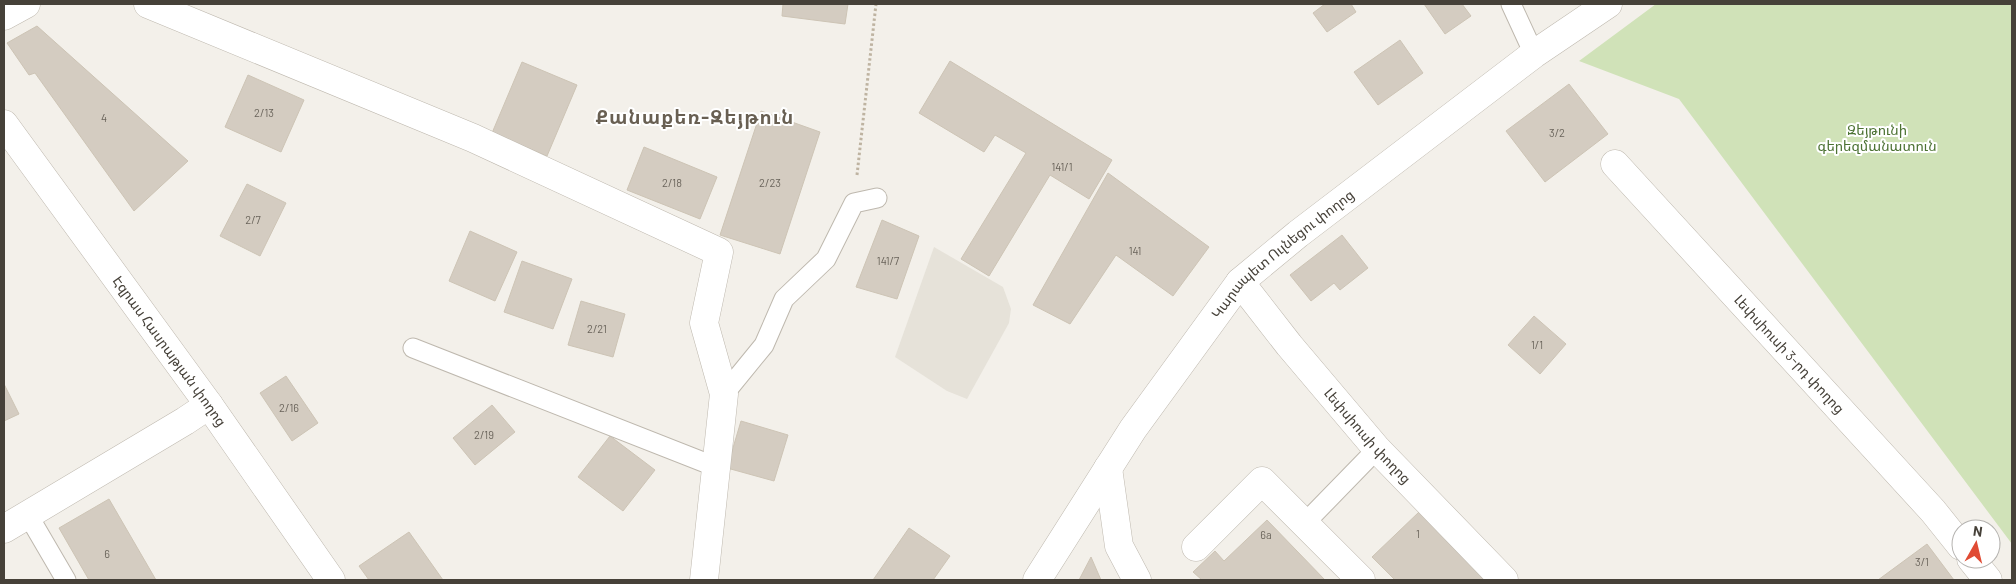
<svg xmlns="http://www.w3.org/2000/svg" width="2016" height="584" viewBox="0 0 2016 584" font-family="Barlow,'Noto Sans Armenian',sans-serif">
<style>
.residential{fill:#e6e2d9}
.green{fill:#d0e2b8}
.building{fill:#d4ccc1;stroke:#cdc4b5}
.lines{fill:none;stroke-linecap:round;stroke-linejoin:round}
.service-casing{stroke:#beb8ae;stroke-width:21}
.minor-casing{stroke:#beb8ae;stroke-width:29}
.tertiary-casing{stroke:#beb8ae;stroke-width:29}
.path{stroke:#beb3a1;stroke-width:3;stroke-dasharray:2.5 2.5;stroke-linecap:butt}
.service{stroke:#fff;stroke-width:19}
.minor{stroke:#fff;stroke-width:28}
.tertiary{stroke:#fff;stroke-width:28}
.labels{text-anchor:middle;stroke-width:4;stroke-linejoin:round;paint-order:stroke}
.number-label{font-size:11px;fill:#6a645b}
.park-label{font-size:14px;fill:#4c7233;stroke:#fff}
.street-label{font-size:14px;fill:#464139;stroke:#fff}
.district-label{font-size:19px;font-weight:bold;letter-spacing:1px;fill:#685f52;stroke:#fff}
</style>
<rect width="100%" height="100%" fill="#f3f0ea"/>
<path class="residential" d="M934,247L1003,287L1011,309L1009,323L967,399L947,391L895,357Z"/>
<path class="green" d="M1656,4H2012V544L1679,99L1579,61Z"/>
<g class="building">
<path d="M783,4H848L845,24L782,16Z"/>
<path d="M1325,4H1351L1356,12L1327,32L1313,13Z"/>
<path d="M1424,4H1462L1471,16L1445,34Z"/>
<path d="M37,26L188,161L134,211L35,73L29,75L7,43Z"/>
<path d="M1400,40L1423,73L1378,105L1354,72Z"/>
<path d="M950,61L1112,160L1089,199L1050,175L989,276L961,259L1026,153L995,135L984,152L919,113Z"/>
<path d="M522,62L577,85L547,156L492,133Z"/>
<path d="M248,75L304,100L281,152L225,127Z"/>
<path d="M1569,84L1608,134L1545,182L1506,131Z"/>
<path d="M761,111L820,132L780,254L720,235Z"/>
<path d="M644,147L717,177L700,219L627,190Z"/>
<path d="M1108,173L1209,247L1173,296L1116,255L1070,324L1033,305Z"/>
<path d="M247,184L286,203L260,256L220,236Z"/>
<path d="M882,220L919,236L897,299L856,287Z"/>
<path d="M470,231L517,252L495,301L449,281Z"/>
<path d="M1342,235L1368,268L1340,290L1334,283L1311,301L1290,275Z"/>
<path d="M522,261L572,279L553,329L504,312Z"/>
<path d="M581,301L625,314L613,357L568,345Z"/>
<path d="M1534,316L1566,344L1540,374L1508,345Z"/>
<path d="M286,376L318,423L292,441L260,393Z"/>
<path d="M4,384L19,414L4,421Z"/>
<path d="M492,405L515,432L475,465L453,438Z"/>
<path d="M741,421L788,435L774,481L727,468Z"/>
<path d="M610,436L655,470L623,511L578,477Z"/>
<path d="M109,499L156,580H89L59,528Z"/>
<path d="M1419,512L1487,580H1395L1372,557Z"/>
<path d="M1267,520L1325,580H1202L1193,572L1215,551L1224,561Z"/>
<path d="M909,528L950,556L933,580H873Z"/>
<path d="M409,532L443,580H369L359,566Z"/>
<path d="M1927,544L1954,580H1878Z"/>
<path d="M1091,557L1101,580H1079Z"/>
</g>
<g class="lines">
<defs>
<g id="service">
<path d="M1511,4L1534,54"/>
<path d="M413,348L716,467"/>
<path d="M724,394L764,345L784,299L826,259L854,203L877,198"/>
<path d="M28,515L66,580"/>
<path d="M1305,523L1377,449"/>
</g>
<g id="minor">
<path d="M148,4L473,138L719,252L704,323L724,394L704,580"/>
<path d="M4,16L26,4"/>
<path id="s1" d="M1615,164L1933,511L1961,546"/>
<path id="s2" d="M1240,282L1289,345L1377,449L1504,580"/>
<path d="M1108,468L1119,546L1137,580"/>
<path d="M4,529L185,421L209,405"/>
<path d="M1196,547L1262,481L1361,580"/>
<path d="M1971,559L1988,580"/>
</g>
<g id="tertiary">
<path id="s3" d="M4,124L209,405L331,580"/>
<path id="s4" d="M1037,580L1133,429L1240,282L1298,234L1534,54L1608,4"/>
</g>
</defs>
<use href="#service" class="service-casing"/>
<use href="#minor" class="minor-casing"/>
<use href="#tertiary" class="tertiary-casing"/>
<path class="path" d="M857,175L876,4"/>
<use href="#service" class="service"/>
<use href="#minor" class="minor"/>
<use href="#tertiary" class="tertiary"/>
</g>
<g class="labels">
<g class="number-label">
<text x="264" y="117">2/13</text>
<text x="104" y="122">4</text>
<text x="1557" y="137">3/2</text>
<text x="1062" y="171">141/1</text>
<text x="672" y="187">2/18</text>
<text x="770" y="187">2/23</text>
<text x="253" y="224">2/7</text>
<text x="1135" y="255">141</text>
<text x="888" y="265">141/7</text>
<text x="597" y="333">2/21</text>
<text x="1537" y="349">1/1</text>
<text x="289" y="412">2/16</text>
<text x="484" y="439">2/19</text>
<text x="1418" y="538">1</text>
<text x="1266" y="539">6a</text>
<text x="107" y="558">6</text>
<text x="1922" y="566">3/1</text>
</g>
<g class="park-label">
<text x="1877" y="135">Զեյթունի<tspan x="1877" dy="16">գերեզմանատուն</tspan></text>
</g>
<g class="street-label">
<text dy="5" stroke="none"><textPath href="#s4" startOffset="411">Կարապետ Ուլնեցու փողոց</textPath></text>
<text dy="5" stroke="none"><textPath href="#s3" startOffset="281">Էզրաս Հասրաթյան փողոց</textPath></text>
<text dy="5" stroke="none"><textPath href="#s1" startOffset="258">Լեփսիուսի 3-րդ փողոց</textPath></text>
<text dy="5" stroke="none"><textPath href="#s2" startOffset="200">Լեփսիուսի փողոց</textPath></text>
</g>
<g class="district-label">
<text x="695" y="124">Քանաքեռ-Զեյթուն</text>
</g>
</g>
<rect width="2016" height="584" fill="none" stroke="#464139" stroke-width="10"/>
<g transform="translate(1976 544) rotate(8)"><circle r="24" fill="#ffffff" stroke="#b5b3b0"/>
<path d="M0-4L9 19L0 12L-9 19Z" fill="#e04b34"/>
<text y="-8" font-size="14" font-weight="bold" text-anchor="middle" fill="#464139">N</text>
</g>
</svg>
